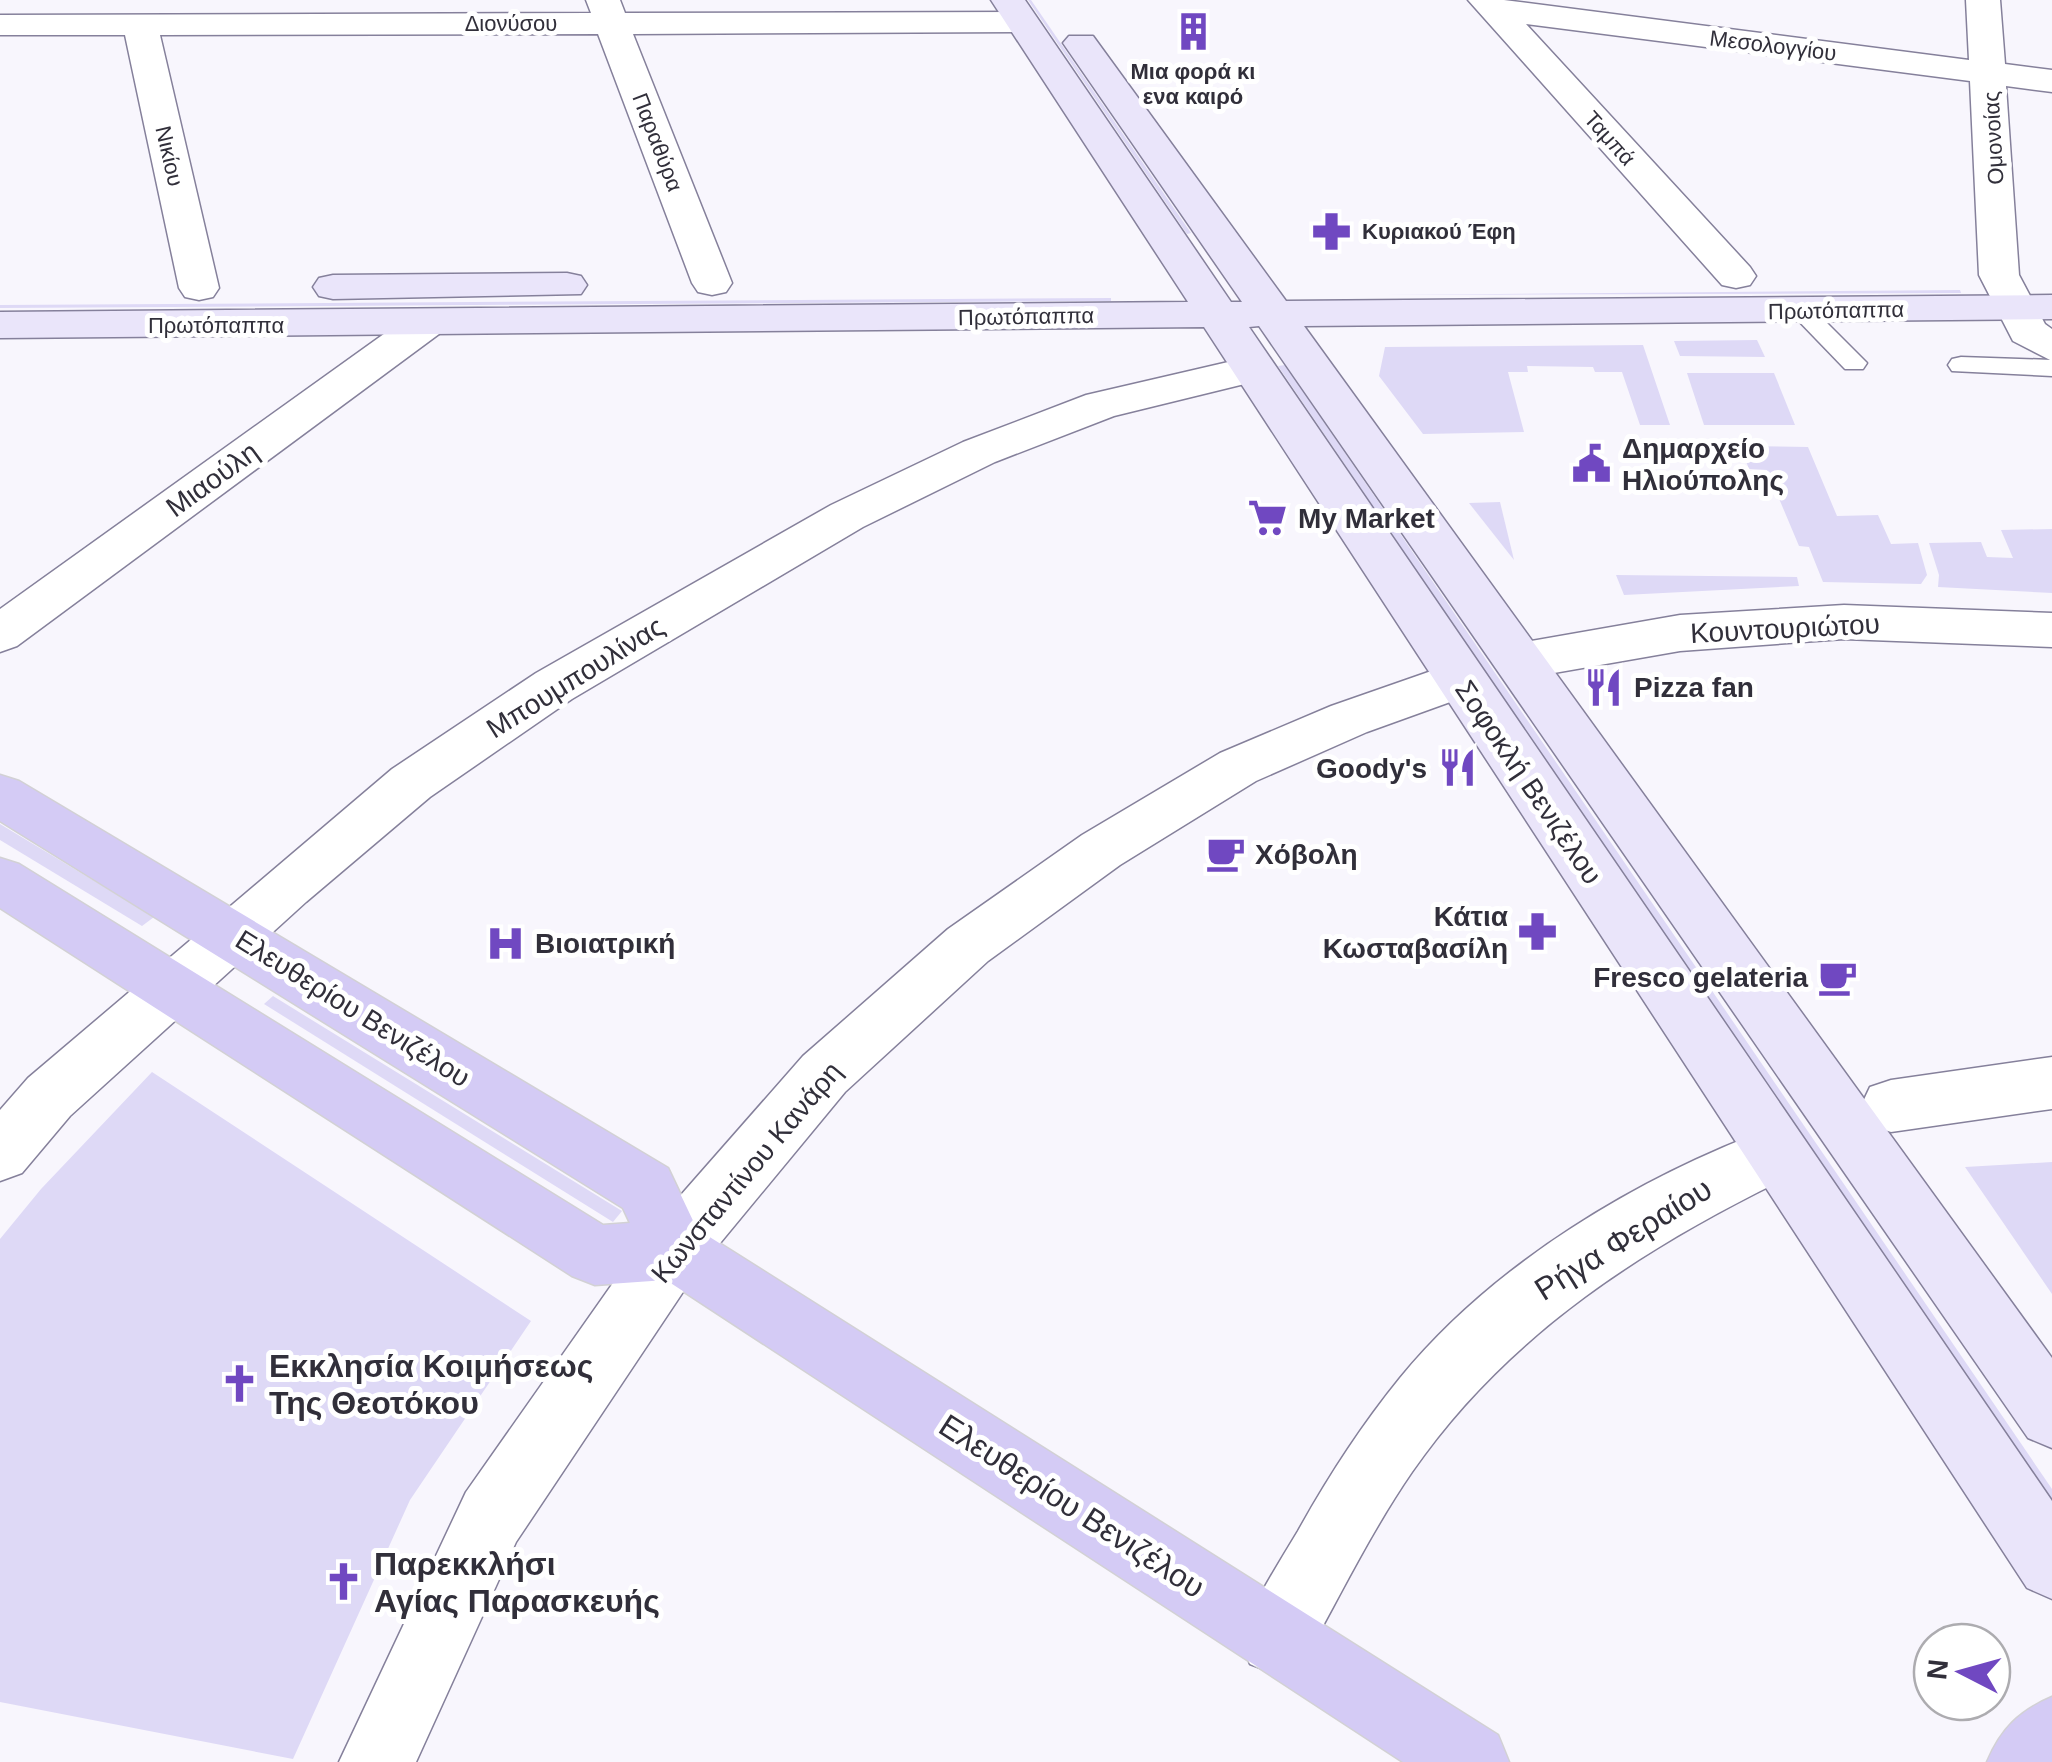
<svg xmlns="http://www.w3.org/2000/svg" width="2052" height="1762" viewBox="0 0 2052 1762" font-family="Helvetica,sans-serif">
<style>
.green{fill:#ded9f6}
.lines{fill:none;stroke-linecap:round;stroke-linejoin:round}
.lane-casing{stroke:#85809b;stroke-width:3}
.street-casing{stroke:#85809b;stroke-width:3}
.secondary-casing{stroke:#85809b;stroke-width:3}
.primary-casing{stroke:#d2d1d4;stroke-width:3}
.lane{fill:#fff;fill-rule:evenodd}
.street{fill:#fff;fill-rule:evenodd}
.secondary{fill:#eae5fa;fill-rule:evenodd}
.primary{fill:#d4cbf5;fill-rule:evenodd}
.labels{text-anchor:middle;stroke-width:10;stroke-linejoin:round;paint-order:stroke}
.far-street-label{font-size:22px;fill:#312f3a;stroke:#fff}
.far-poi-label{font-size:22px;font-weight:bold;fill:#312f3a;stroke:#fff}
.poi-label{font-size:28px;font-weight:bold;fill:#312f3a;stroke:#fff;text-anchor:start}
.street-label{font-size:28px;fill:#312f3a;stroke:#fff}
.near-street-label{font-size:32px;fill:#312f3a;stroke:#fff}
.near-poi-label{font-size:32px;font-weight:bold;fill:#312f3a;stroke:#fff;text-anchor:start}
</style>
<rect width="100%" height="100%" fill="#f8f6fd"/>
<g class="green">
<path d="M1028,0H1031L1191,233L1187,234Z"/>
<path d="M1960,290L1961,293L1384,295Z"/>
<path d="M1111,298V301L0,308V305Z"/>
<path d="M1757,340L1765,357L1680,356L1674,341Z"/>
<path d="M1643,345L1670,425H1640L1622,372H1595L1593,367L1527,366L1528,372H1508L1524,432L1423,434L1379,376L1385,347Z"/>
<path d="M1285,365L2052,1489V1507L1278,366Z"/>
<path d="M1687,373H1774L1795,425H1704Z"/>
<path d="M1740,446L1808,447L1837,516L1878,515L1891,544L1918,543L1927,575L1921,584L1823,582L1809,547L1799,546L1767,470L1749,469Z"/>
<path d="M1500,502L1514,560L1469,503Z"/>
<path d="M2052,529V593L1938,587L1939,575L1929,543L1981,542L1987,557L2013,558L2001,530Z"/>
<path d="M1616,575L1797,577L1799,586L1624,595Z"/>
<path d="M0,824L154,917L142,926L0,840Z"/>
<path d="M273,996L622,1211L613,1222L264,1004Z"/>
<path d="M152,1072L531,1321L410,1500L293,1759L0,1702V1239L41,1189Z"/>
<path d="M2052,1162V1294L1965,1167Z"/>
</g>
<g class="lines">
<defs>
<g id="lane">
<path d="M1802,305L1811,307L1867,363L1863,369H1845L1790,312Z"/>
<path d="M1961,357L2052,360V376L1952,371L1948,365L1952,359Z"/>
</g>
<g id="street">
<path d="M586,0H620L625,13L1022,12L1034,15L1039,22L1034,29L1022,32L633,34L732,283L726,292L712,295L698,292L692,283L598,34L160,35L219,288L213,297L199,300L185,297L179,288L125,35H0V15L591,13Z"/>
<path d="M1468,0H1504L1969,60L1966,0H2000L2005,64L2052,70V92L2006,86L2019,275L2045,324L2052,329V361L2013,341L1979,275L1970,81L1526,24L1750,267L1756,276L1750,285L1736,288L1722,285Z"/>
<path d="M424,312L439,316L445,325L439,334L17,646L0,652V609L409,316Z"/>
<path d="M1254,356L1269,360L1275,369L1269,378L1114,416L995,462L863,527L572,699L430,797L306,902L70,1116L22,1173L0,1181V1110L28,1078L392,769L536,673L831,505L963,442L1086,395Z"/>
<path d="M1844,605L2052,613V647L1844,639L1680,651L1520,679L1502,674L1495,661L1502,648L1520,643L1680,615Z"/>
<path d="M1460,661L1478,666L1485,679L1478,692L1367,732L1256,781L1120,865L988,961L845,1092L697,1271L516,1542L416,1762H339L466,1492L651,1229L803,1056L948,929L1082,835L1220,753L1331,706Z"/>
<path d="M2052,1057V1109L1891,1132L1870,1125L1861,1106L1870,1087L1891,1080Z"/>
<path d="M1777,1126L1799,1134L1808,1153L1799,1172C1648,1244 1508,1333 1412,1472C1370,1533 1338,1600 1302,1664L1276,1674L1250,1664L1240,1638C1255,1600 1277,1566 1298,1531C1328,1477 1361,1426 1400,1378C1494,1263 1638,1177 1777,1126Z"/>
</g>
<g id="secondary">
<path d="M991,0H1025L1231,302H1242L1063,43L1069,36H1093L1286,301L2052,295V319L1304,326L2052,1358V1448L2028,1438L1259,326L1249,327L2052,1501V1599L2027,1588L1204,327L0,338V312L1188,302Z"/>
<path d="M567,273L581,276L587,285L581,294L333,299L319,296L313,287L319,278L333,275Z"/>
</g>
<g id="primary">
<path d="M0,775L19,781L668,1168L697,1229L1498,1735L1509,1762H1403L666,1280L595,1285L572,1276L0,908V858L19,864L603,1225L630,1223L623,1208L0,821Z"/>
<path d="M2052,1697V1762H1987C2001,1729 2019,1711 2052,1697Z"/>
</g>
</defs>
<use href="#lane" class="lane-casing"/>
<use href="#street" class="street-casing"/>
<use href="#secondary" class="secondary-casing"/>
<use href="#primary" class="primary-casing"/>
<use href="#lane" class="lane"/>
<use href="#street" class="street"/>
<use href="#secondary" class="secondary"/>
<use href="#primary" class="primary"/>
</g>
<defs>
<symbol id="building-bare" viewBox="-9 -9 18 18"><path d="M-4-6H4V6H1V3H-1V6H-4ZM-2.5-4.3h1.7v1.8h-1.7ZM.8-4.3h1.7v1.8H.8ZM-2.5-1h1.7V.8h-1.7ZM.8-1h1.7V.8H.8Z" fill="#7048c1" stroke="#fff" stroke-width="2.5" paint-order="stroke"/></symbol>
<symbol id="pharmacy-bare" viewBox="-9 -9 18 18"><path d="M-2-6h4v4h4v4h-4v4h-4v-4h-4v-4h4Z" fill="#7048c1" stroke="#fff" stroke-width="2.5" paint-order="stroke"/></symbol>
<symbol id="civic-bare" viewBox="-9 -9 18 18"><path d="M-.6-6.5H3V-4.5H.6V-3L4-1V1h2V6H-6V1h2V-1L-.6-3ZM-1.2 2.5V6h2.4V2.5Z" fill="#7048c1" stroke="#fff" stroke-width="2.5" paint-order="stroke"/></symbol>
<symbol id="supermarket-bare" viewBox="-9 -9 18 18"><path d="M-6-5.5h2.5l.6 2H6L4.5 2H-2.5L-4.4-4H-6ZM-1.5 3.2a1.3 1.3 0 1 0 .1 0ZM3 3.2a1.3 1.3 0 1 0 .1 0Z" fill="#7048c1" stroke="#fff" stroke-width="2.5" paint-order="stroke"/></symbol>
<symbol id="restaurant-bare" viewBox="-9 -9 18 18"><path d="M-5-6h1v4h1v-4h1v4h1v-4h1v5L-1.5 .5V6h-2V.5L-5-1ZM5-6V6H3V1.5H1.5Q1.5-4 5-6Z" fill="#7048c1" stroke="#fff" stroke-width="2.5" paint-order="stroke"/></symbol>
<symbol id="cafe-bare" viewBox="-9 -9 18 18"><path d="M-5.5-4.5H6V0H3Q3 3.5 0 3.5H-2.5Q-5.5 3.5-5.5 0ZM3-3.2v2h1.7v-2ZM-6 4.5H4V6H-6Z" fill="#7048c1" stroke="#fff" stroke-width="2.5" paint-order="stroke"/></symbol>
<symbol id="hospital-bare" viewBox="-9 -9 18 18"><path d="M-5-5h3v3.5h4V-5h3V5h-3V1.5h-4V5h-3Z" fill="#7048c1" stroke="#fff" stroke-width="2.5" paint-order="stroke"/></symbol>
<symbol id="church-bare" viewBox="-9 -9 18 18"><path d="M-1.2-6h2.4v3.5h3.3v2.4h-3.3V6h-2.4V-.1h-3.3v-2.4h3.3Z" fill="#7048c1" stroke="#fff" stroke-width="2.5" paint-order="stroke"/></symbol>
</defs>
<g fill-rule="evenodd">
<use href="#building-bare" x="1166" y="4" width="55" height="55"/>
<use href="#pharmacy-bare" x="1304" y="204" width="55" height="55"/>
<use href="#civic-bare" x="1564" y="436" width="55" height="55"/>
<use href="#supermarket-bare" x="1240" y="490" width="55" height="55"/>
<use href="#restaurant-bare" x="1576" y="660" width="55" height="55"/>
<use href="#restaurant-bare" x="1430" y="740" width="55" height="55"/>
<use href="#cafe-bare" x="1198" y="826" width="55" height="55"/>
<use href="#pharmacy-bare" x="1510" y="904" width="55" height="55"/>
<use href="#hospital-bare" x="478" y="916" width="55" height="55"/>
<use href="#cafe-bare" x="1810" y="950" width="55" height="55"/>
<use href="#church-bare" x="212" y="1356" width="55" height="55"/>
<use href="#church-bare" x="316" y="1554" width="55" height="55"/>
</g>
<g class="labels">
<g class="far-street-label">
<text x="511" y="31">Διονύσου</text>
<text transform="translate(1773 45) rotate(7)" y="8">Μεσολογγίου</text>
<text transform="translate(1610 138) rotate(48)" y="8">Ταμπά</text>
<text transform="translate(1993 138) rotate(-93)" y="8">Ομονοίας</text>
<text transform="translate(658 142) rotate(69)" y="8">Παραθύρα</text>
<text transform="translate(170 156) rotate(77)" y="8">Νικίου</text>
<text transform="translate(1836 310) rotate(-1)" y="8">Πρωτόπαππα</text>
<text transform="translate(1026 316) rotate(-1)" y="8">Πρωτόπαππα</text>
<text x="216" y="333">Πρωτόπαππα</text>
</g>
<g class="far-poi-label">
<text x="1193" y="79">Μια φορά κι<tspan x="1193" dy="25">ενα καιρό</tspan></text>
<text x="1362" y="239" text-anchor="start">Κυριακού Έφη</text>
</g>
<g class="poi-label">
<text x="1622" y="458">Δημαρχείο<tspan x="1622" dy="32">Ηλιούπολης</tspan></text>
<text x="1298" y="528">My Market</text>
<text x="1634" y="697">Pizza fan</text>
<text x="1427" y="778" text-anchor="end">Goody's</text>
<text x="1255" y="864">Χόβολη</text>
<text x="1508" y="926" text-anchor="end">Κάτια<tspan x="1508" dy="32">Κωσταβασίλη</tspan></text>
<text x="535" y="953">Βιοιατρική</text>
<text x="1808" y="987" text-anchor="end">Fresco gelateria</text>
</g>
<g class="street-label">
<text transform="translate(212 479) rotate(-36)" y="10">Μιαούλη</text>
<text transform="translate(1785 628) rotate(-3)" y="10">Κουντουριώτου</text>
<text transform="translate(575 677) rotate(-32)" y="10">Μπουμπουλίνας</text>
<text transform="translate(1529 782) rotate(56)" y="10">Σοφοκλή Βενιζέλου</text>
<text transform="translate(353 1008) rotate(32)" y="10">Ελευθερίου Βενιζέλου</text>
<text transform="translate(746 1172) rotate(-50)" y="10">Κωνσταντίνου Κανάρη</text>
</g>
<g class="near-street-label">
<text transform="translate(1623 1239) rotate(-32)" y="11">Ρήγα Φεραίου</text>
<text transform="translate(1072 1506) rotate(33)" y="11">Ελευθερίου Βενιζέλου</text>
</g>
<g class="near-poi-label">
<text x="269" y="1377">Εκκλησία Κοιμήσεως<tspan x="269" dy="37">Της Θεοτόκου</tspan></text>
<text x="374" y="1575">Παρεκκλήσι<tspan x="374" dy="37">Αγίας Παρασκευής</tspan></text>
</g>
</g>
<g transform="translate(1962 1672) rotate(276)"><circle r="48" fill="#ffffff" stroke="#adacb0" stroke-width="2.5"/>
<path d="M0-8L18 38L0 25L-18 38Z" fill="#7048c1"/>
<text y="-15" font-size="28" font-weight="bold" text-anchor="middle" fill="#312f3a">N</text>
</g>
</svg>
